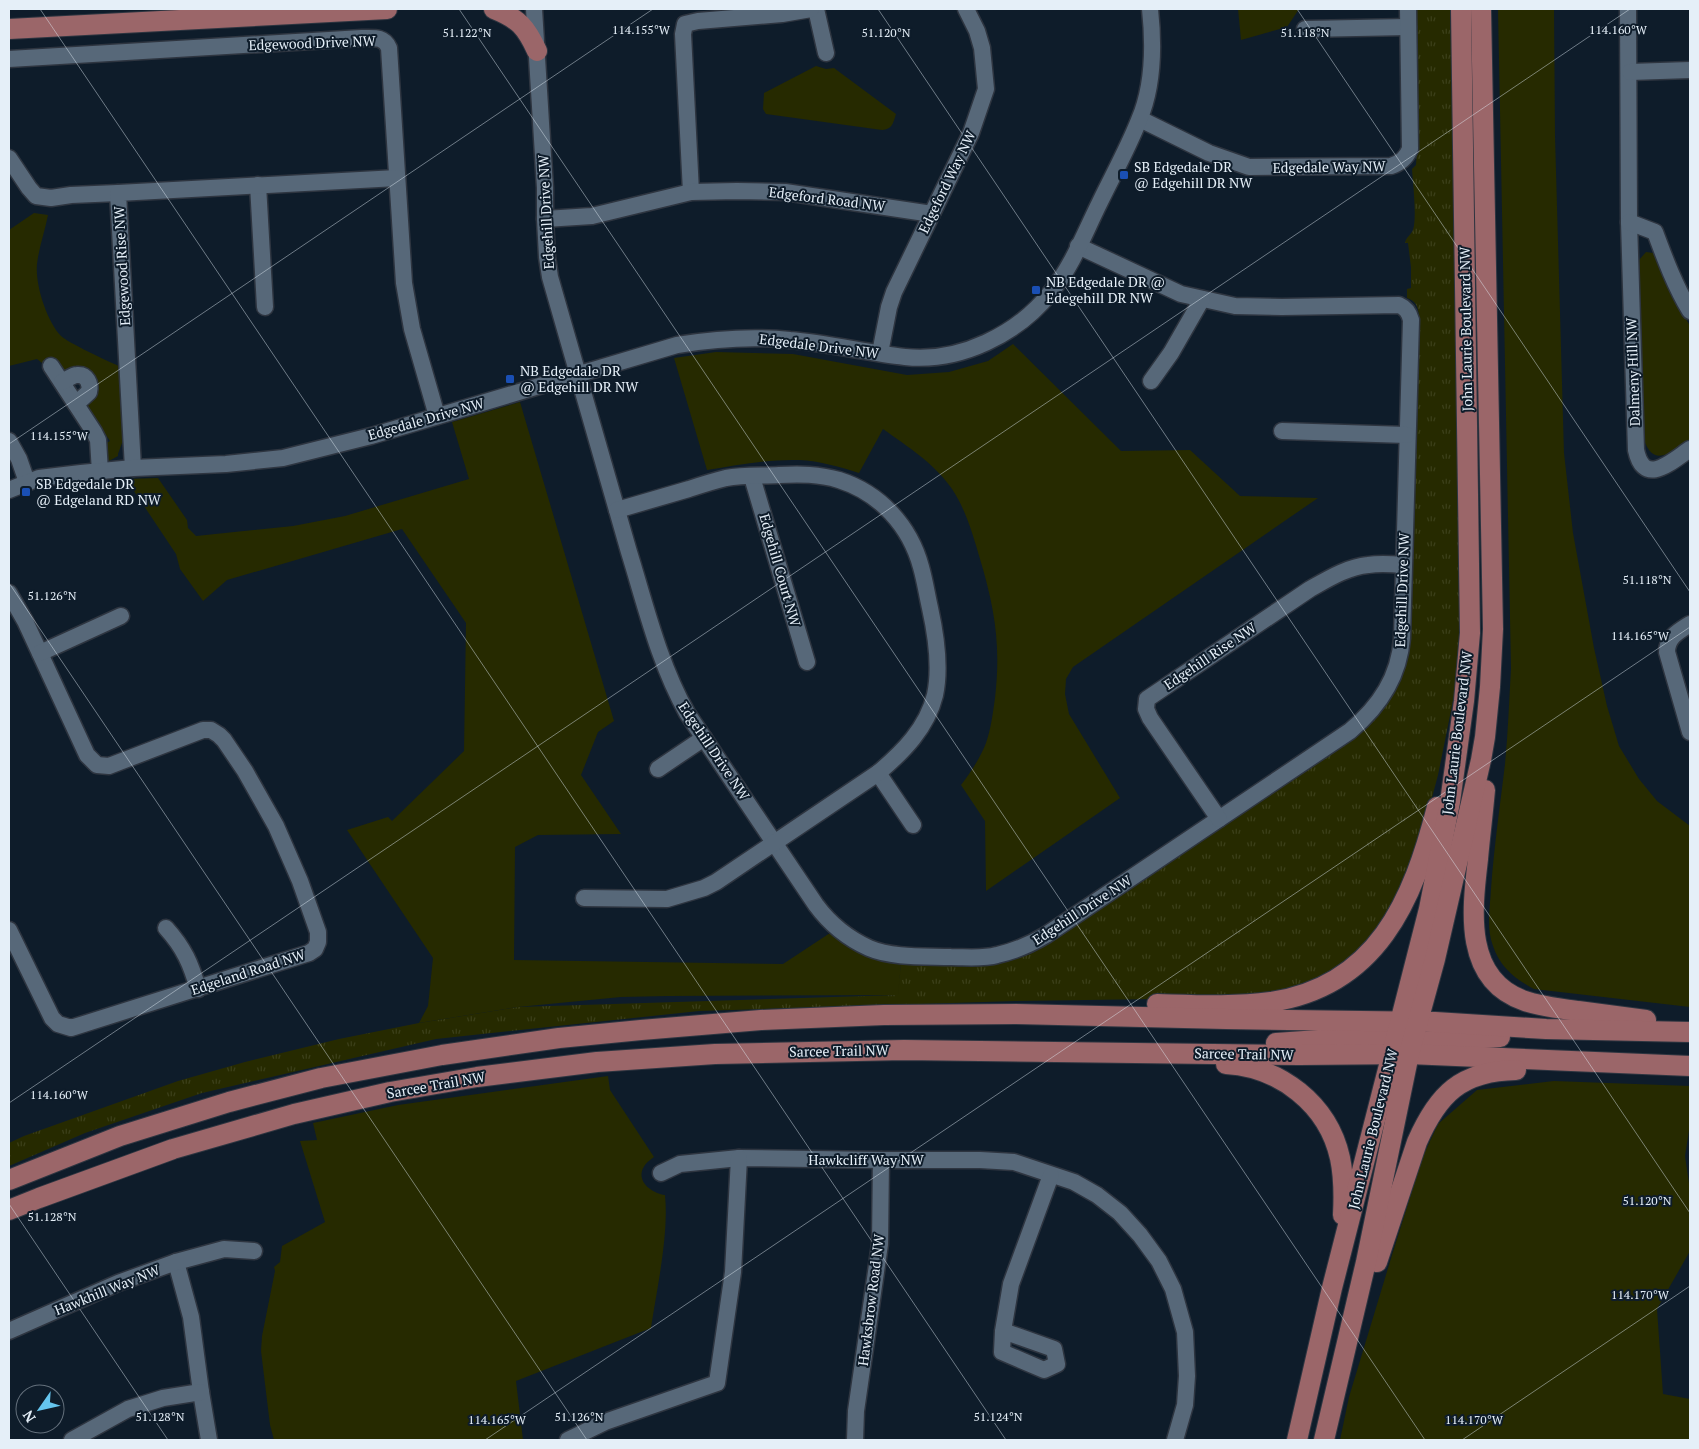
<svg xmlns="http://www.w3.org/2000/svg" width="1699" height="1449" viewBox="0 0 1699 1449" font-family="'PT Serif',serif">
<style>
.grass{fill:url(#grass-tufts)}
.green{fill:#262a00}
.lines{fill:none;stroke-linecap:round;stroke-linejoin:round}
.minor-casing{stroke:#2e3540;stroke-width:19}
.major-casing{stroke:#2e3540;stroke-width:22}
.minor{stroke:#576879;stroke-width:16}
.major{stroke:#9b6669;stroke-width:20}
.ticks{fill:none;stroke:#e5eff8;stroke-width:1;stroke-opacity:0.45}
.transit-dot{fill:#1a4fb4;stroke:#0e1c2a;stroke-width:2}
.labels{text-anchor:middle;stroke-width:4;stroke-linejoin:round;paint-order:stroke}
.street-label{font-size:14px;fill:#e5eff8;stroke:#0e1c2a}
.poi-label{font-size:14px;fill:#e5eff8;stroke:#0e1c2a;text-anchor:start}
.ticks-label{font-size:12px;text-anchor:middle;fill:#e5eff8;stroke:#0e1c2a;stroke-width:4;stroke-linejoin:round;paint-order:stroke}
</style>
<defs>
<pattern id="grass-tufts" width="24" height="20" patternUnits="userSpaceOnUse" patternTransform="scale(1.25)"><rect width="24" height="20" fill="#262a00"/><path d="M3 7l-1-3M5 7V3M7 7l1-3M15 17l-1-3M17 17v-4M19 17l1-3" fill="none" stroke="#3b3f19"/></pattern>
</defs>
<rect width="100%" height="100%" fill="#0e1c2a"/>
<path class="grass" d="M1416,9H1450L1464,534L1460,666L1438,775L1414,865L1400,899L1359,956L1296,990L1225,998L1015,1001L699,1011L436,1039L202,1093L85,1133L9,1166V1143L24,1136L178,1081L245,1062L339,1039L419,1023L518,1007L897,995L901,964C940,965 984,971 1022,957C1031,954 1039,949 1047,945L1362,731C1393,704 1401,683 1409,644L1419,316C1418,306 1416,301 1407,298V289L1411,288V267L1408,243H1405C1406,237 1411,235 1413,230C1417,218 1413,183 1412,169L1416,165L1417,151Z"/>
<g class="green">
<path d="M1238,9H1299L1287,27L1241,40Z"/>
<path d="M1498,9H1554L1555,136L1564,453L1573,533L1594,648L1607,706L1619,746L1639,779L1657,801L1690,826V1007L1534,989C1515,979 1500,967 1493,946C1486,927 1490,909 1491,889C1494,847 1500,806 1505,764C1508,733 1509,701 1511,669Z"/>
<path d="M816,66L826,69L834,68L896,114C893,124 892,129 882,130L766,114L763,109L764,93Z"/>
<path d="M34,213L48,215C45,231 39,247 37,264C35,285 47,321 61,336C67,342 109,362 119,366L124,443H122L118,454V456L109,461L104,457L103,445L110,441L86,405L94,393L66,374L51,359L42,363L37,359L9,366V230Z"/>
<path d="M1646,252L1653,253L1656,255L1680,309L1690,326V440C1668,455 1651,469 1642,433L1639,260Z"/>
<path d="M1013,344L1121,451L1190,450L1240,496L1318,498L1073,667L1066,679L1065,694L1069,714L1120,798L986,891L985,821L961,785C971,772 980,758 986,743C991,729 993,712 995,698C1001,646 995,609 980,559C973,535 966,510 952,489C934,463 908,447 883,429L859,473C840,467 820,461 799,460C769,459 738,465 707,470L674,358L716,352L793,354L907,375L949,372L988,361Z"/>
<path d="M520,402L614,721L598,732L581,775L621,834L538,835L515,847L514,960L783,964L830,933C851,950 874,959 901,964L898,995L668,996L621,997L518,1007L419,1023L428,1006L433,958L347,830L388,817L392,821L464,751L466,623L402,529L227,580L203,601L180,569L176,554L126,479L158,478L187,520L188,528L196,536L293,526L345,516L469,479L452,422Z"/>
<path d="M608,1076L610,1090L654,1157C651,1159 647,1162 645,1165C634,1180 651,1193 665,1195C669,1234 657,1288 651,1328L516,1381L523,1440H274L270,1425L261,1351L262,1336L275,1271L274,1267L280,1262L282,1246L325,1222L300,1141L317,1140L313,1123L398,1105Z"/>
<path d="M1554,1081L1690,1086V1124L1685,1156L1690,1190V1251L1657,1309L1663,1394L1690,1399V1440H1340L1349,1397L1392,1255L1423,1156L1438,1124L1477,1090Z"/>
</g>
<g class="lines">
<defs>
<g id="minor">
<path d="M534,9L545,188V219L547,257L550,277C576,369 602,461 629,552C646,607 659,663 687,713L816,905C830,924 847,938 869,948C892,958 926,956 951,957C966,957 983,959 997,955C1015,951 1031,944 1046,935L1350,731C1380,706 1399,677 1402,638L1411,320C1409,312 1406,308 1399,305L1282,307L1235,306L1181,294L1078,246"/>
<path d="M816,9L826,53"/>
<path d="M1628,9L1629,222L1636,450C1644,488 1672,461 1690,449"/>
<path d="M1305,29L1408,27"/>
<path d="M9,59L362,38C373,38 384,36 389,48L404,283L412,329L437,416"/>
<path d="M1630,72L1690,70"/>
<path d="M1140,119L1209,153L1249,167L1391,166C1401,163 1406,158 1410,149L1408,9"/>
<path d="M9,158L29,188L36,196L51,198L71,195L118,193"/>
<path d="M258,185L265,307"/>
<path d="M691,192L683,34L685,24L698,21L782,14L811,9"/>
<path d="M545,219L592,216L691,192L737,191L785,192L932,214"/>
<path d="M1629,222L1655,232C1665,259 1675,286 1690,311"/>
<path d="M880,353L889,307L894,292L971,133L986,89L982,48L977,31L966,9"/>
<path d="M51,366L94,432L98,440L100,472"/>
<path d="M1151,381L1171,353L1202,299"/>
<path d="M62,382C67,380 72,375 77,375C87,374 91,384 89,392L76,404"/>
<path d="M1282,431L1407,435"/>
<path d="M9,441L19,459L27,482"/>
<path d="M133,468L118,193L397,178"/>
<path d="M752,477L807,662"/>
<path d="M9,490L39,478L81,473L133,468L226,464L283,458L371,436L677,345C714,339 752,336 790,340C828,343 867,353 905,357C960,363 1018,334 1051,292C1073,265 1085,232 1100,202C1113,175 1128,148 1139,120C1154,85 1154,46 1150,9"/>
<path d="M9,593L25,621L87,755L97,765L109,766L203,730H211L219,735L224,740L245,771L276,826L300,881L318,932V942L315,949L309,953L71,1028L58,1024L52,1018L9,930"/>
<path d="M1690,624C1679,631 1667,637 1667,652L1690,732"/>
<path d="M40,653L121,616"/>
<path d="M658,769L704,738"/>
<path d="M878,773L913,825"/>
<path d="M1219,819L1150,718L1146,709L1147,699L1310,589C1328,579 1347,567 1368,565C1380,563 1392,564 1403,565"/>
<path d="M584,898L667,899L704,888L716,882L878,773C903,752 927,728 935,695C941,667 936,635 930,608C927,595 925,581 921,567C910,526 880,493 839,480C819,474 800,474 779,475C762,476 743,475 726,478C714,481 701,485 689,489C665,496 641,503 617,510"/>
<path d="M166,928C184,948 191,964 198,989"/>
<path d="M661,1173L680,1164L739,1158L881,1160H980L1014,1162L1074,1182L1097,1195L1120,1213L1140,1235L1159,1261L1173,1289L1185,1332L1187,1376L1185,1405L1175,1440"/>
<path d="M176,1262L191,1317L201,1392L209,1440"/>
<path d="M9,1331L118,1283L176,1262L224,1249L254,1251"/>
<path d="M1003,1331L1054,1349L1057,1364L1044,1370L1002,1352L1003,1331L1011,1284L1051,1175"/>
<path d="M72,1440L128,1409L163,1398L201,1392"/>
<path d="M568,1440L605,1422L717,1383L733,1272L739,1158"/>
<path d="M855,1440L856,1411L880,1244L881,1160"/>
</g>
<g id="major">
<path d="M494,9C519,19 526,27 537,51"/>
<path d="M9,29L387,9"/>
<path d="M1485,790C1483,813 1480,836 1478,859C1472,910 1463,980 1525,1001C1542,1007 1560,1008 1578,1011C1601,1014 1623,1017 1646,1020"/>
<path d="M1157,1004C1195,1005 1234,1007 1271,1002C1377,986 1413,901 1437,807"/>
<path d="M1276,1043L1376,1036L1406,1031"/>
<path d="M1405,1045L1434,1041L1500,1037"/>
<path d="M1226,1064C1280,1067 1328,1104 1340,1158C1344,1177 1344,1196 1343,1215"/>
<path d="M9,1180L120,1136L229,1102L321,1078L442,1055L559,1038L641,1030L761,1020L884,1015L1016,1014L1226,1019L1435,1022L1546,1029L1690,1032"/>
<path d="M9,1210L39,1198L173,1149L294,1114L390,1092L477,1077L597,1062L715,1054L904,1050L1299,1055L1409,1054L1690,1066"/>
<path d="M1377,1262L1417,1142C1438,1094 1461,1071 1516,1070"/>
<path d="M1297,1440L1332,1288L1429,909L1450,802L1464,701L1470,633L1461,9"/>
<path d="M1324,1440L1366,1262L1409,1054L1435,959L1481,760L1485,737L1490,687L1493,629L1481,9"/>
</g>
</defs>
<use href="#minor" class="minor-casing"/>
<use href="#major" class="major-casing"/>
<use href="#minor" class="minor"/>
<use href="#major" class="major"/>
</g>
<path class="ticks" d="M40,9L1006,1440M459,9L1425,1440M878,9L1690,1213M1297,9L1690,592M9,444L653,9M9,583L587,1440M9,1103L1630,9M9,1204L168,1440M485,1440L1690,627M1462,1440L1690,1286"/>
<g class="transit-dot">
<rect x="1119" y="170" width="10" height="10" rx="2.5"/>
<rect x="1031" y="285" width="10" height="10" rx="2.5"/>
<rect x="505" y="374" width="10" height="10" rx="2.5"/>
<rect x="21" y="487" width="10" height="10" rx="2.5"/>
</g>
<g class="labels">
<g class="street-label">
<text transform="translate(312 43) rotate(-2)" y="5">Edgewood Drive NW</text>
<text transform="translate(1329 167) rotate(-1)" y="5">Edgedale Way NW</text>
<text transform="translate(947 182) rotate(-64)" y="5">Edgeford Way NW</text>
<text transform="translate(827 199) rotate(7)" y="5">Edgeford Road NW</text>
<text transform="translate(546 212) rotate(-93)" y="5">Edgehill Drive NW</text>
<text transform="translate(122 266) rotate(-93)" y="5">Edgewood Rise NW</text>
<text transform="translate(1466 329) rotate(-91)" y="5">John Laurie Boulevard NW</text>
<text transform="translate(819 346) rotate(7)" y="5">Edgedale Drive NW</text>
<text transform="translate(1633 372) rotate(-92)" y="5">Dalmeny Hill NW</text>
<text transform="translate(426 419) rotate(-16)" y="5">Edgedale Drive NW</text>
<text transform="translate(780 570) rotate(74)" y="5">Edgehill Court NW</text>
<text transform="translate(1402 590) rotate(-88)" y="5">Edgehill Drive NW</text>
<text transform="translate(1210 656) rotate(-34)" y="5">Edgehill Rise NW</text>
<text transform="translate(1457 733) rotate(-83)" y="5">John Laurie Boulevard NW</text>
<text transform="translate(714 751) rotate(56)" y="5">Edgehill Drive NW</text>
<text transform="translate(1082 910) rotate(-33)" y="5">Edgehill Drive NW</text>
<text transform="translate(248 972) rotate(-18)" y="5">Edgeland Road NW</text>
<text transform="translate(839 1051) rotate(-1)" y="5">Sarcee Trail NW</text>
<text transform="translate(1244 1054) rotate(1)" y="5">Sarcee Trail NW</text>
<text transform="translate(436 1085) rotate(-10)" y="5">Sarcee Trail NW</text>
<text transform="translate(1373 1129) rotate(-76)" y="5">John Laurie Boulevard NW</text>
<text x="866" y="1165">Hawkcliff Way NW</text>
<text transform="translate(107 1290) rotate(-22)" y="5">Hawkhill Way NW</text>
<text transform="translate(871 1300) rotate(-83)" y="5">Hawksbrow Road NW</text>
</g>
<g class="poi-label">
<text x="1134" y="172">SB Edgedale DR<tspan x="1134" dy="16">@ Edgehill DR NW</tspan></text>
<text x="1046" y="287">NB Edgedale DR @<tspan x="1046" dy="16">Edegehill DR NW</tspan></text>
<text x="520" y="376">NB Edgedale DR<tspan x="520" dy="16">@ Edgehill DR NW</tspan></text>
<text x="36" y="489">SB Edgedale DR<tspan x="36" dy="16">@ Edgeland RD NW</tspan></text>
</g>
</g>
<g class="ticks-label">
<text x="641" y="34">114.155°W</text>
<text x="1618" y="34">114.160°W</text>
<text x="467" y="37">51.122°N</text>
<text x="886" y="37">51.120°N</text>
<text x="1305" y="37">51.118°N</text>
<text x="59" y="440">114.155°W</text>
<text x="1647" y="584">51.118°N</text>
<text x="52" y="600">51.126°N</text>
<text x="1640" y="640">114.165°W</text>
<text x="59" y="1099">114.160°W</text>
<text x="1647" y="1205">51.120°N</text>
<text x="52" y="1221">51.128°N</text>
<text x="1640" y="1299">114.170°W</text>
<text x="160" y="1421">51.128°N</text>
<text x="579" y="1421">51.126°N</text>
<text x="998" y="1421">51.124°N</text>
<text x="497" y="1424">114.165°W</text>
<text x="1474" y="1424">114.170°W</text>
</g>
<rect width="1699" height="1449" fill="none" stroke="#e5eff8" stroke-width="20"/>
<g transform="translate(40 1409) rotate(236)"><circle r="24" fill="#0e1c2a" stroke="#64707c"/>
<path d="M0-4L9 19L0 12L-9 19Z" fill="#65c5ee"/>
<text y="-8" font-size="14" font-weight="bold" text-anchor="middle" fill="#e5eff8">N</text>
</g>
</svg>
